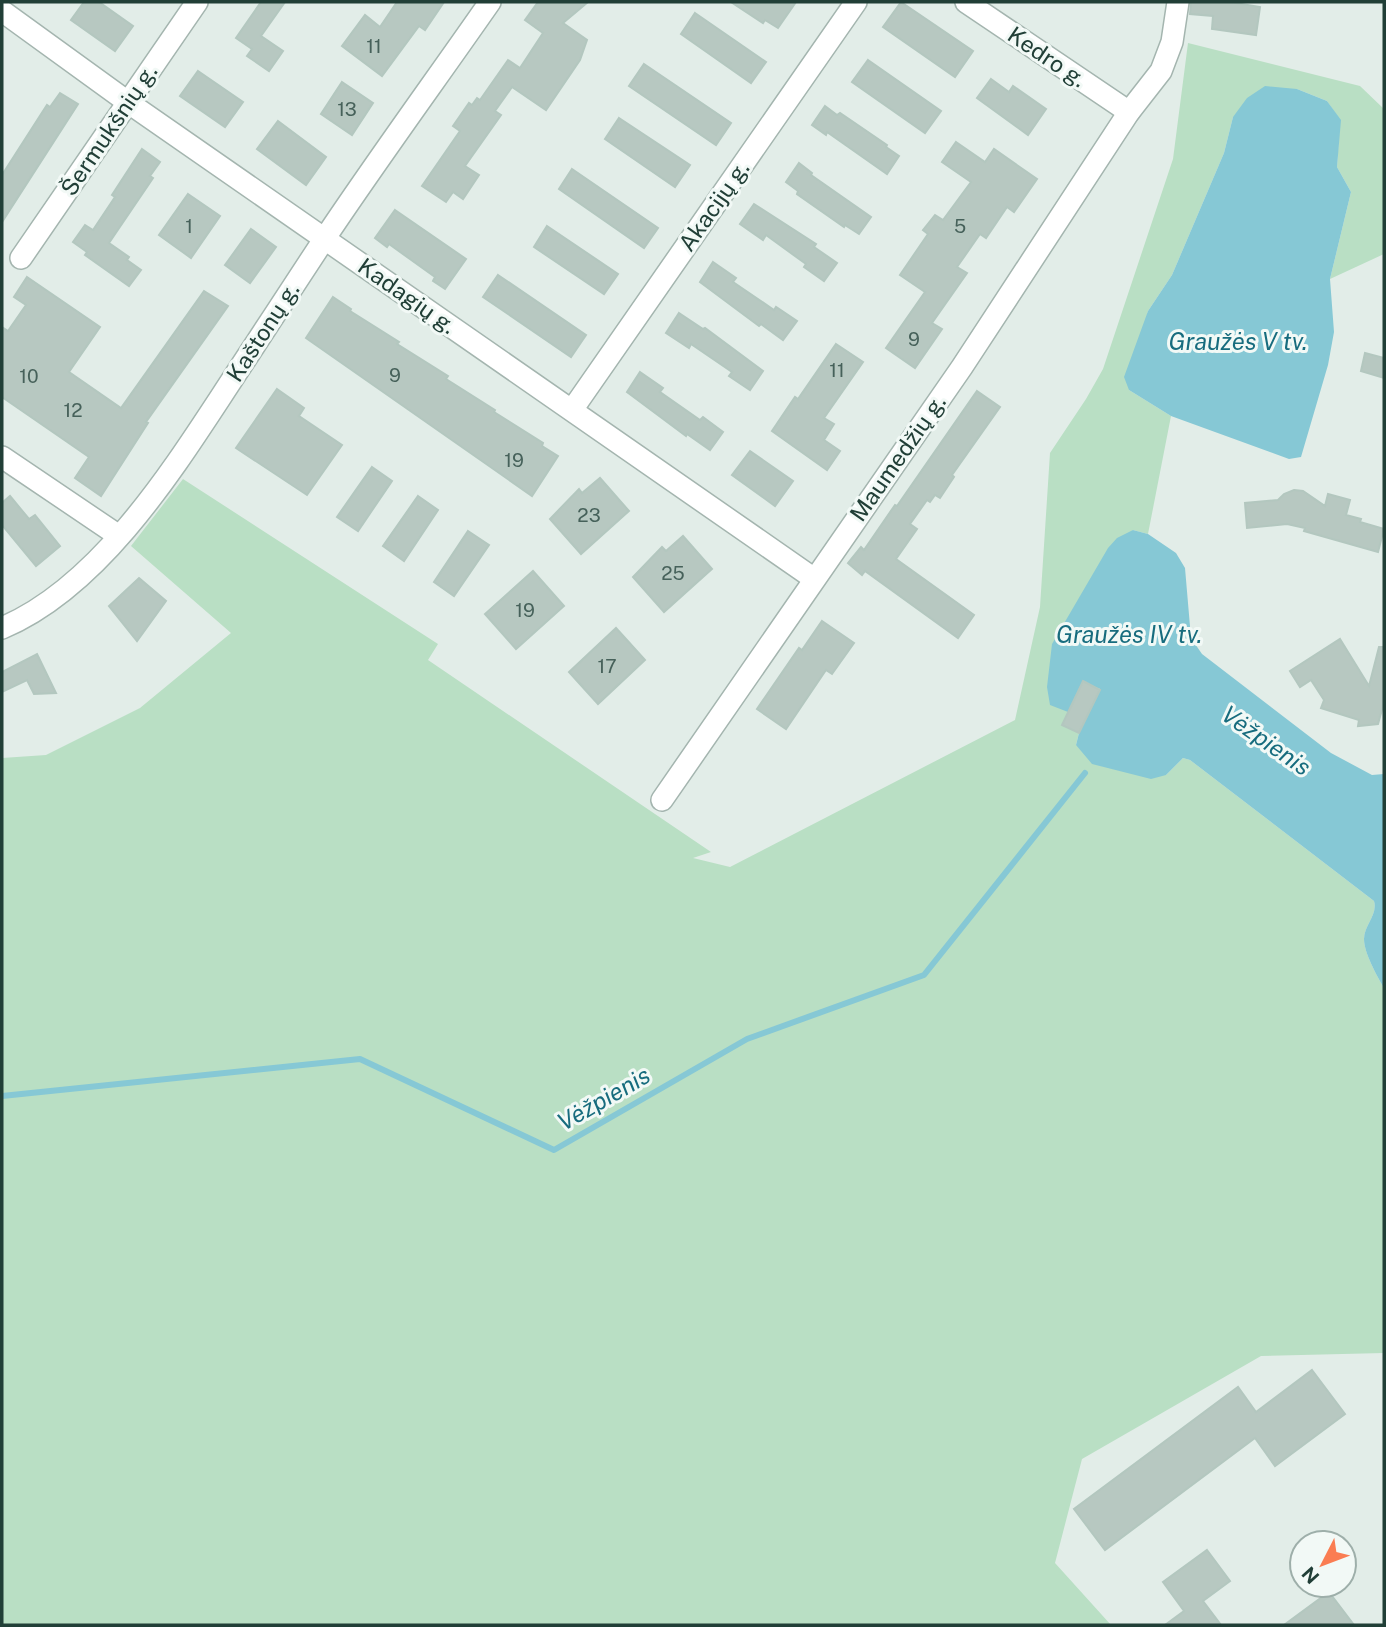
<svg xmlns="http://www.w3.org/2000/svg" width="1386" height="1627" viewBox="0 0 1386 1627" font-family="'Public Sans',sans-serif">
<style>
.green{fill:#b9dfc4}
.water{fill:#86c8d5}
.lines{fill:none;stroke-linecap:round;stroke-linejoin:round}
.stream{stroke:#86c8d5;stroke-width:6}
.building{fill:#b7c8c1;stroke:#b3c7bf;stroke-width:2}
.street-casing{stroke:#a4b5af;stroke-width:24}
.street{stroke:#fff;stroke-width:21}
.labels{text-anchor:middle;stroke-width:6;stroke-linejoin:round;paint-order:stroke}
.number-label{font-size:19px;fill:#46615a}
.street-label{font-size:23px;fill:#213f37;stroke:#f2f9f6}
.water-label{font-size:24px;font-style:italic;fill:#176c7e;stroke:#f2f9f6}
</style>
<rect width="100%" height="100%" fill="#e2ede8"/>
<path class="green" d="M1188,43L1360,86L1384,109V254L1330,279L1351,192L1337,167L1340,120L1327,101L1297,89L1233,117L1224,153L1172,275L1148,311L1129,390L1171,416L1148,534L1133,530L1083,681L1100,690L1079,733L1076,745L1166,775L1183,758L1190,760L1374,901C1378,915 1364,925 1364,939C1364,953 1377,976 1384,988V1353L1261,1356L1082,1459L1055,1563L1111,1625H2V758L46,755L140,708L231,633L131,546L183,479L438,644L428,660L711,852L693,858L730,867L1015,720L1040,607L1050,453L1086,399L1103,369L1173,159Z"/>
<g class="water">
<path d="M1265,86L1297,89L1327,101L1341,120L1337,167L1351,192L1330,279L1334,332L1328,365L1301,457L1289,459L1171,416L1129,390L1124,377L1148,311L1172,275L1224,153L1233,117L1247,98Z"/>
<path d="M1133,530L1148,534L1176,553L1185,568L1191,638L1202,654L1331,753L1372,775L1384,774V988C1377,976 1364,953 1364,939C1364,925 1378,915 1374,901L1190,760L1183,758L1166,775L1151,779L1092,764L1076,745L1079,733L1100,689L1083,682L1068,712L1050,705L1047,687L1052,644L1108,548L1117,538Z"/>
</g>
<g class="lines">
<path class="stream" d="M2,1096L360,1059L554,1150L747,1039L924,975L1085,773"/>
</g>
<g class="building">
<path d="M84,2H99L133,26L115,51L71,20Z"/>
<path d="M261,2H285L261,36L283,51L269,71L247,56L252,49L236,38Z"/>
<path d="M397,2H444L425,30L419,26L382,76L342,46L365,15L380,27Z"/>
<path d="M538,2H588L563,23L587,40L580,60L546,110L512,87L495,111L501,115L465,166L479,175L463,199L453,192L446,202L422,186L460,131L453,126L469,103L472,105L477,98L480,100L508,60L520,68L543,33L525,20Z"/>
<path d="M731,2H796L778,28L765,20L763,23Z"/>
<path d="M901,2L973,51L955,77L883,27Z"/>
<path d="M1191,2H1230L1260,7L1256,35L1212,29L1213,16L1190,14Z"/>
<path d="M695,13L766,62L751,83L681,34Z"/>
<path d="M868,60L941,111L925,133L852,82Z"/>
<path d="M644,64L731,123L716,145L629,86Z"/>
<path d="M198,71L243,102L225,127L180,96Z"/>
<path d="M991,79L1009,92L1013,86L1046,109L1028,135L977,98Z"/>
<path d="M342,82L373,103L352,135L321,114Z"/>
<path d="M60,93L78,104L2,222V175L47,105L50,107Z"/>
<path d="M825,106L837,115L840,113L887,145L886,147L899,156L887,174L827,132L826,135L812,125Z"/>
<path d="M619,118L690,165L675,187L605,139Z"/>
<path d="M278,121L326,157L306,185L257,149Z"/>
<path d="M956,142L985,162L994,149L1037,179L1014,212L1007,207L986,238L980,234L957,267L967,273L932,323L942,329L915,368L886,348L925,292L900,275L928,234L923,230L935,215L943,220L971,182L942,162Z"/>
<path d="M142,149L160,162L150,176L153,178L109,243L129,257L127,260L141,270L129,286L85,255L87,252L73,242L85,225L93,230L115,197L112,195Z"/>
<path d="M799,163L812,173L811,175L871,217L859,234L845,225L844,227L797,194L798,191L786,182Z"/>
<path d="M572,169L658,228L644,248L559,189Z"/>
<path d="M188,194L220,216L191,258L159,235Z"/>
<path d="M754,204L816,244L814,247L837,263L824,281L804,267L806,264L766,235L763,240L740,224Z"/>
<path d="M395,210L466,259L445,289L433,281L435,277L389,244L387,247L375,238Z"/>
<path d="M547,226L618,274L604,294L534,247Z"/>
<path d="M251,229L276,247L250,283L225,265Z"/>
<path d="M713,262L736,278L733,282L774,310L776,307L797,321L783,340L761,324L759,326L700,282Z"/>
<path d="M498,275L586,335L571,357L483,297Z"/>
<path d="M27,277L100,327L69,372L121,408L204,291L228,306L146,422L148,423L101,496L75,478L89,457L2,397V327L8,331L26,305L14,297Z"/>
<path d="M333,297L351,309L350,311L399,342L397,344L448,376L446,379L495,410L494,412L543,443L542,446L558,456L532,496L306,338Z"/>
<path d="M679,313L703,329L705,328L763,371L750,390L729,376L732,372L691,344L689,348L666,333Z"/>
<path d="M836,344L863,362L824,418L834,424L824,440L840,451L827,470L772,431L795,397L798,399Z"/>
<path d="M1365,353L1384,358V378L1361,371Z"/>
<path d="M640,372L663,388L660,392L700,420L703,417L723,432L710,450L687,434L686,436L627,392Z"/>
<path d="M277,389L304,408L299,416L342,445L307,495L236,448Z"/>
<path d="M977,391L1000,407L952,475L954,477L940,498L935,495L930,502L927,500L910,524L917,529L896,559L974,615L958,638L865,571L862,575L848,563L861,547L864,550L895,505L897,506Z"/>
<path d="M750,451L793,481L775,506L732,475Z"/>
<path d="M372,467L392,481L358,531L337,517Z"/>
<path d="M600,478L629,511L581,554L550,519L579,489L582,493Z"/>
<path d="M1294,490L1303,491L1325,506L1328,494L1350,500L1346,515L1361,519L1360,522L1384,529L1378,552L1304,531L1305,528L1287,524L1247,528L1245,503L1278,500L1284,494Z"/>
<path d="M10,496L29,519L35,515L60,546L36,566L2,525V503Z"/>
<path d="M418,496L438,510L404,561L383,546Z"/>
<path d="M468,531L489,545L454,596L434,582Z"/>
<path d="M683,536L712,569L664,612L633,577L662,547L666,551Z"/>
<path d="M533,571L564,606L516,649L485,614Z"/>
<path d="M139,578L166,601L137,641L109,606Z"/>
<path d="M822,621L854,643L832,674L826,670L786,729L757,709L799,648L802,650Z"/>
<path d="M616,628L645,660L598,704L569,672Z"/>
<path d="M1340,639L1369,686L1379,647H1384V702L1378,724L1358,726L1359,720L1321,708L1324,700L1311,680L1300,687L1290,671Z"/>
<path d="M37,654L56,693L34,694L27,680L2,692V672Z"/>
<path d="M1083,681L1100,690L1079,733L1062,725Z"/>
<path d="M1312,1370L1345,1414L1275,1466L1255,1438L1105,1550L1074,1509L1238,1387L1256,1412Z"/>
<path d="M1207,1550L1230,1581L1203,1601L1221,1625H1165L1184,1611L1163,1582Z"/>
<path d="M1329,1592L1354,1625H1284Z"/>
</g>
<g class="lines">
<defs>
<g id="street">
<path d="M966,2L1129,112"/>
<path d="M2,11L129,103L813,578"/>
<path d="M21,258L197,2"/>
<path d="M572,410L856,2"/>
<path d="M2,457L119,536"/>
<path d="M2,628C97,588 169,476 224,392C257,342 290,291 323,241C377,160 435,81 490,2"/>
<path d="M662,800L962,367L1129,112L1161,71L1172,42L1178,2"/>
</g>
</defs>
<use href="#street" class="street-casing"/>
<use href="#street" class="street"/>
</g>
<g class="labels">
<g class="number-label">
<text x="374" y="53">11</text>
<text x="347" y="116">13</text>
<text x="189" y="233">1</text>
<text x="960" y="233">5</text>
<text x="914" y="346">9</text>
<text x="837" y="377">11</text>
<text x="395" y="382">9</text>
<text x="29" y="383">10</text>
<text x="73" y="417">12</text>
<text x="514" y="467">19</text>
<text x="589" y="522">23</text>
<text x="673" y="580">25</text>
<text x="525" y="617">19</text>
<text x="607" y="673">17</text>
</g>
<g class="street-label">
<text transform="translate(1047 57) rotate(34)" y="8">Kedro g.</text>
<text transform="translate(109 130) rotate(-56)" y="8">Šermukšnių g.</text>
<text transform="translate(714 206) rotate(-55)" y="8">Akacijų g.</text>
<text transform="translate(407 296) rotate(35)" y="8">Kadagių g.</text>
<text transform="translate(263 332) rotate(-57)" y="8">Kaštonų g.</text>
<text transform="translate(898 458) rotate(-55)" y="8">Maumedžių g.</text>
</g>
<g class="water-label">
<text x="1238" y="350">Graužės V tv.</text>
<text x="1129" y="643">Graužės IV tv.</text>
<text transform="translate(1266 741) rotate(35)" y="8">Vėžpienis</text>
<text transform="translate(604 1099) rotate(-30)" y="8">Vėžpienis</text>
</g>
</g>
<rect width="1386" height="1627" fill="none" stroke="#213f37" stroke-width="7"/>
<g transform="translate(1323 1564) rotate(228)"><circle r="33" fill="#f2f9f6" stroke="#9eafaa" stroke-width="2"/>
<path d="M0-5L12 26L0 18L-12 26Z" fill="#fa7d52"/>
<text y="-10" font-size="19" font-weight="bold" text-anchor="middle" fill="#213f37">N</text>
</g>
</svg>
